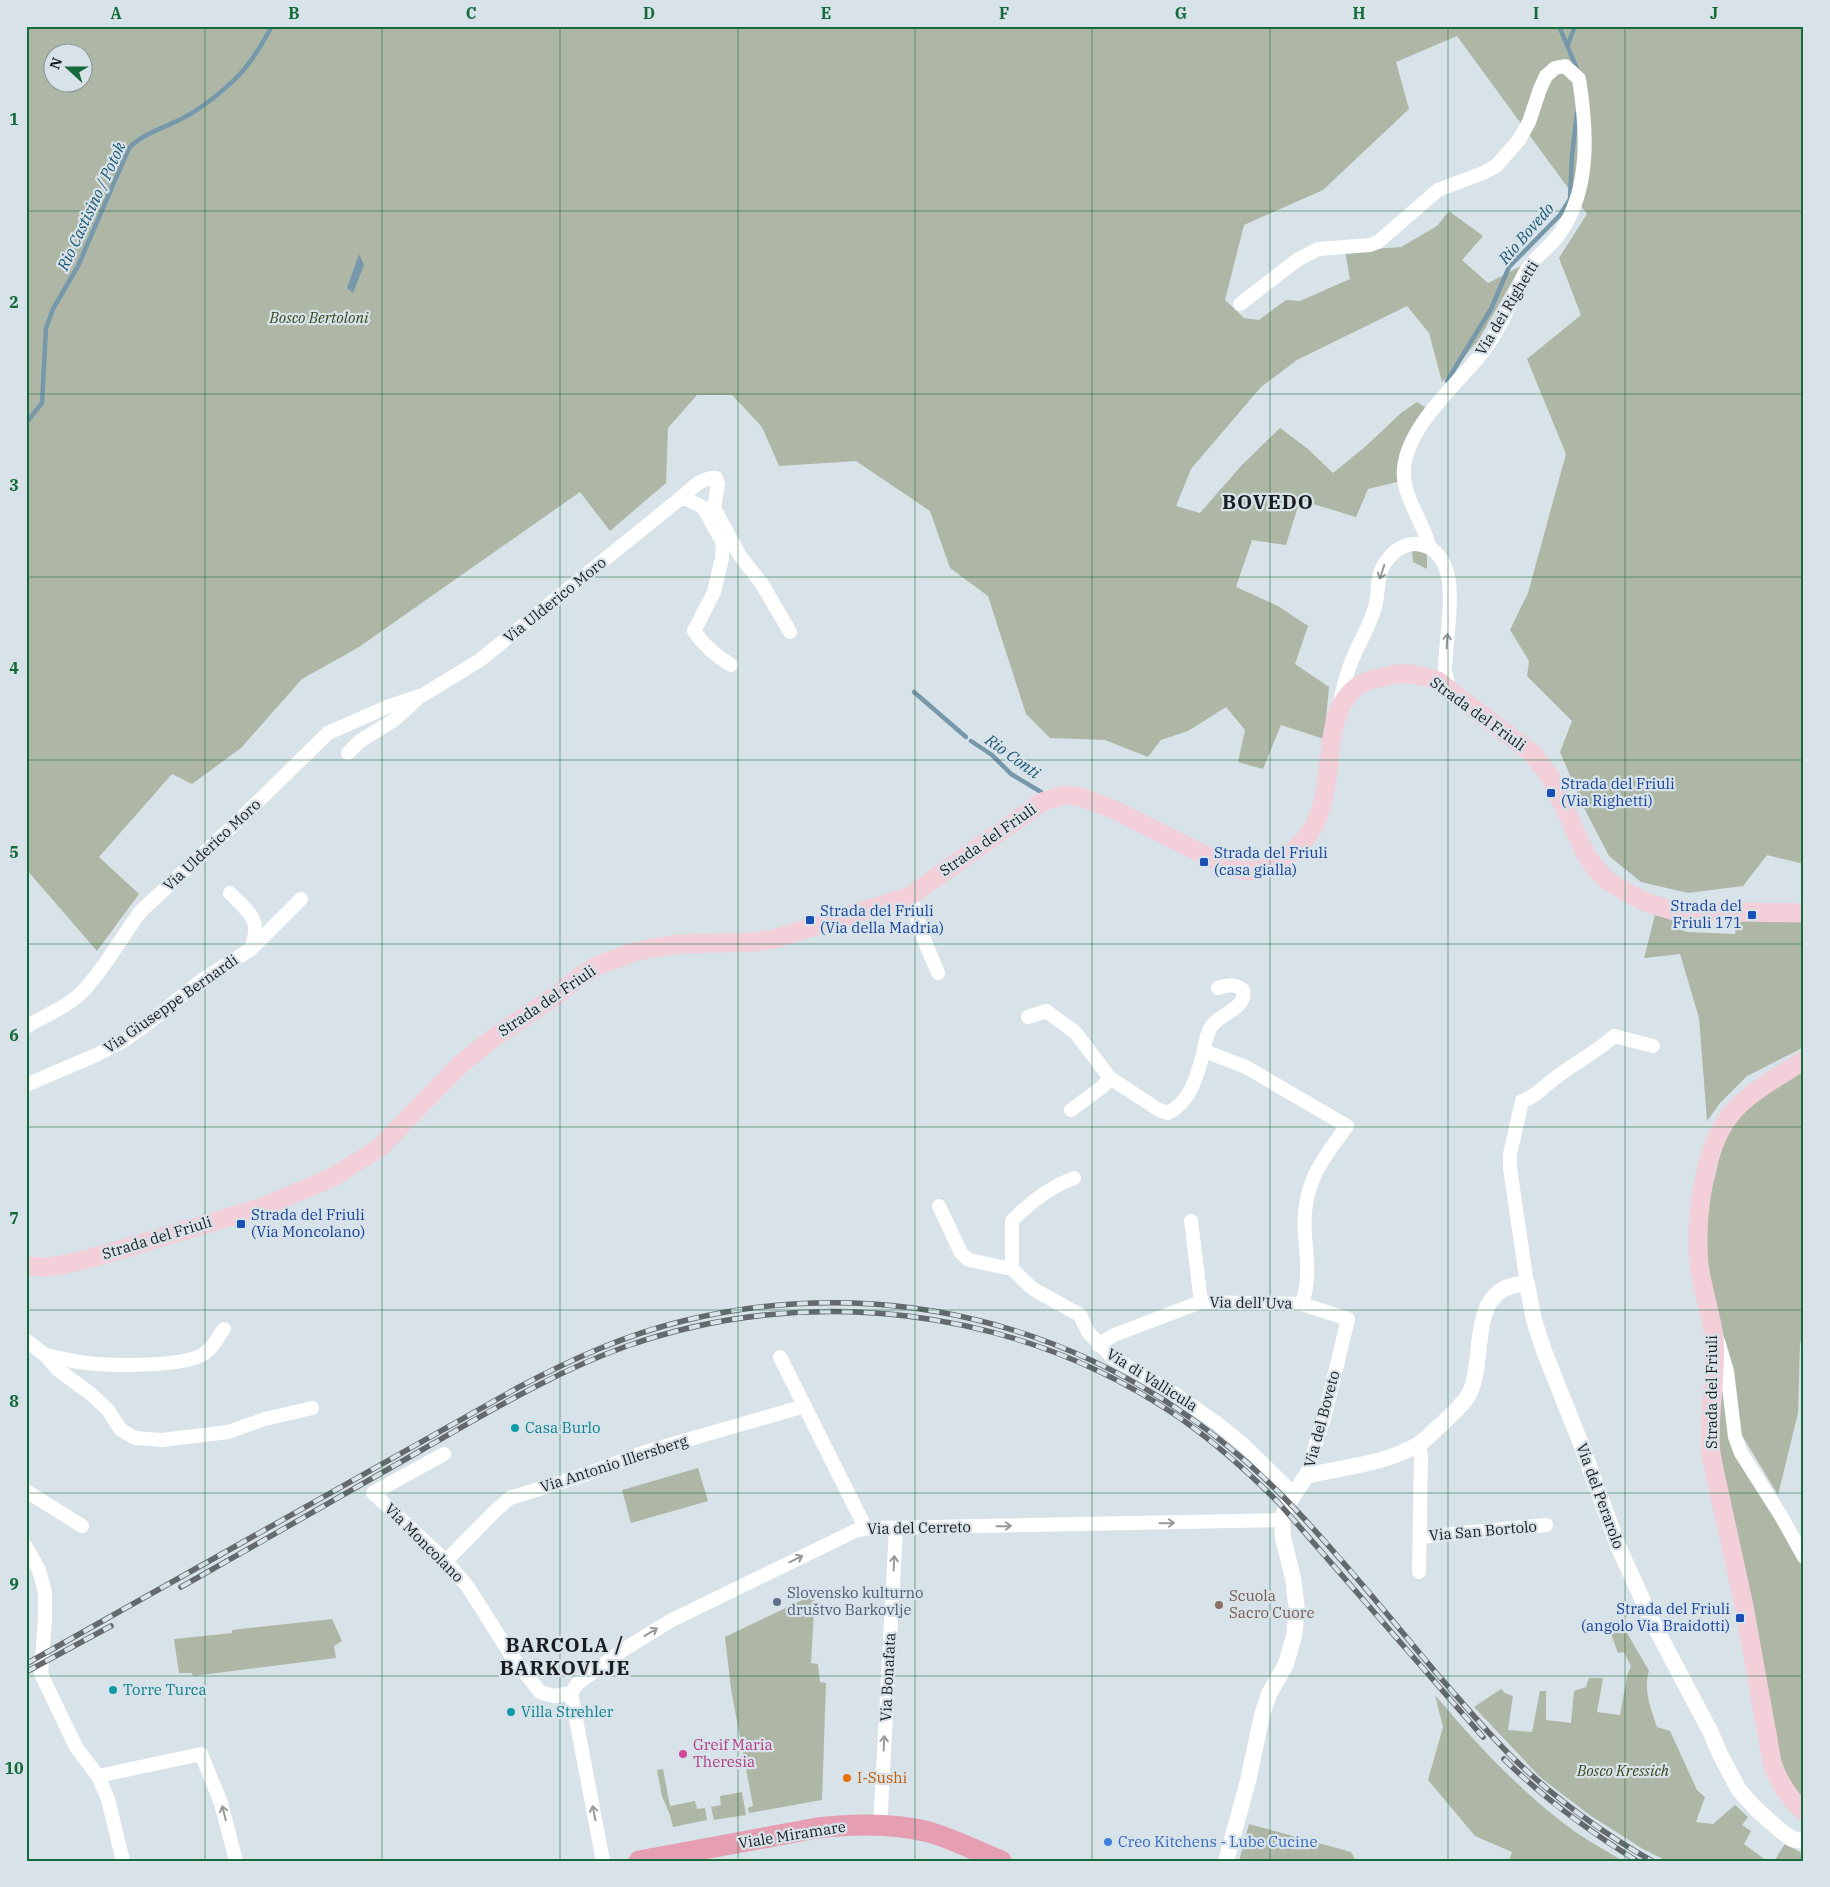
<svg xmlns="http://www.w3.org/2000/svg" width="1830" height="1887" viewBox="0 0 1830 1887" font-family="'IBM Plex Serif',serif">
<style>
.green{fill:#aeb7a5;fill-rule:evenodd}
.water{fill:#7798aa}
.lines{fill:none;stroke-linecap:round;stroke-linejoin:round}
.stream{stroke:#7798aa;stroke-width:4.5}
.minor{stroke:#fff;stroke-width:14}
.tertiary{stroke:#fff;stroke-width:16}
.secondary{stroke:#f3cfd9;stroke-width:19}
.primary{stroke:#e69fb2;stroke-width:21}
.rail-casing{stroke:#63696d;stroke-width:5.5}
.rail{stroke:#d8e2e9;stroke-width:4;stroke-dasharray:11;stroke-linecap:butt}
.oneway{stroke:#98999b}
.grid{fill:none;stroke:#156a3b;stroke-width:1;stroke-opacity:0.55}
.transit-dot{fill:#1a4fb4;stroke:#d8e2e9;stroke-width:2}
.culture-dot{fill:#0f9aa8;stroke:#d8e2e9;stroke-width:2}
.service-dot{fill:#5c6f8a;stroke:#d8e2e9;stroke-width:2}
.education-dot{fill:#8d6e63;stroke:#d8e2e9;stroke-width:2}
.hotel-dot{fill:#d1479c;stroke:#d8e2e9;stroke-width:2}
.food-dot{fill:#e8710a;stroke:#d8e2e9;stroke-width:2}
.shop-dot{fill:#3f7fe0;stroke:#d8e2e9;stroke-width:2}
.labels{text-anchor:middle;stroke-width:4.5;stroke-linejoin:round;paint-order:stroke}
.street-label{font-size:15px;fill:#1a1d20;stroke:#d8e2e9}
.park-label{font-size:15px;font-style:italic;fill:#344718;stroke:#d8e2e9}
.transit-label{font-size:15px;fill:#164399;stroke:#d8e2e9;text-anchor:start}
.culture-label{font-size:15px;fill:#0d838f;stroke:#d8e2e9;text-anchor:start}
.service-label{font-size:15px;fill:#4e5e75;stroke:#d8e2e9;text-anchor:start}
.education-label{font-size:15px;fill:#785e54;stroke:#d8e2e9;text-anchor:start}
.hotel-label{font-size:15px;fill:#b23c85;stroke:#d8e2e9;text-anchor:start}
.food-label{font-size:15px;fill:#c56008;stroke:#d8e2e9;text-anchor:start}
.shop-label{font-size:15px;fill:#366cbe;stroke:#d8e2e9;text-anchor:start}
.water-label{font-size:16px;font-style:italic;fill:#175570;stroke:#d8e2e9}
.district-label{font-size:20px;font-weight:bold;letter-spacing:1px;fill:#1a1d20;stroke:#d8e2e9}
.neatline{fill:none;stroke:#156a3b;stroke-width:2}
.grid-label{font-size:16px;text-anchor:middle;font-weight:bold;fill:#156a3b}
</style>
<rect width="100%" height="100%" fill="#d8e2e9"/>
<g class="green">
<path d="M26,26H1804V864L1767,855L1743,886L1688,893L1641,882L1609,856L1583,806L1560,752L1572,721L1527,676L1529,661L1510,630L1528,593L1566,454L1527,359L1581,315L1559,258L1587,214L1457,36L1396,62L1409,109L1323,190L1244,225L1225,300L1244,318L1259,320L1286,300L1300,301L1350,279L1345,251L1401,247L1437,226L1449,211L1483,236L1462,260L1488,283L1521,266L1478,341L1442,382L1429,333L1407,306L1297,360L1261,387L1191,469L1176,506L1200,513L1241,466L1280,428L1308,449L1333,473L1366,446L1401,413L1417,402L1426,408L1402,451L1397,482L1368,489L1356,517L1300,500L1286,545L1252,540L1236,587L1278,606L1308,626L1295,664L1329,687L1324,739L1281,725L1263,769L1238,762L1245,730L1226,707L1188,731L1161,740L1148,757L1105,740L1050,738L1026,714L988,596L950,568L930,511L856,461L779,466L762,427L732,395H697L668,428L666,483L610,531L580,492L359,647L302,679L241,748L192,784L172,774L99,857L139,894L97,951L26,869ZM52,52H82V82H52Z"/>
<path d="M1412,550L1427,554V569L1413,562Z"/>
<path d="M1655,915L1673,919L1674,928L1688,932L1735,934L1737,921L1804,920V1047L1747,1076L1720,1103L1707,1121L1699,1018L1680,954L1644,958Z"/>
<path d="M1804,1067V1325L1800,1345L1798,1413L1778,1495L1740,1432L1731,1363L1704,1263L1708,1201L1716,1173L1720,1153L1729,1132L1749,1105Z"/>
<path d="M1722,1364L1724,1403L1777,1519L1804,1568V1802L1783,1775L1723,1468L1717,1431Z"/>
<path d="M698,1468L708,1501L631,1523L622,1490Z"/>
<path d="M815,1594L811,1663L818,1664L820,1682L826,1683L822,1800L749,1813L748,1808L753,1806L731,1689L725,1637Z"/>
<path d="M332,1619L342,1641L334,1646L336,1658L193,1676L192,1673H179L174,1639L232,1633V1630Z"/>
<path d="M1620,1621L1649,1671C1643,1690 1651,1709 1657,1727L1670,1731L1697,1790L1705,1797L1696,1822L1713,1824L1735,1805L1748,1817L1742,1825L1751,1831L1744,1844L1767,1861H1667L1643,1849L1591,1816L1541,1778L1474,1707L1501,1689L1505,1693L1513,1696L1508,1730L1532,1732L1540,1691H1546V1720L1571,1723L1574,1691L1586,1687L1589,1678H1603L1597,1712L1620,1715L1627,1676L1631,1666L1624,1652L1618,1653L1609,1628Z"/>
<path d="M1435,1695C1477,1745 1521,1792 1574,1831C1590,1842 1607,1851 1623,1861H1509L1512,1852L1475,1836L1428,1780L1443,1727Z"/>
<path d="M663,1769L670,1806L695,1801L697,1809L705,1808L707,1820L673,1827L670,1815L662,1796L657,1770Z"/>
<path d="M742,1792L746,1815L714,1820L711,1807L721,1805L720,1796Z"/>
<path d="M1249,1824L1351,1852L1356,1861H1239Z"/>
<path d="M1785,1844L1800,1852L1803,1861H1774Z"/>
</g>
<path class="water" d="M359,254L364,265L353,293L347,288Z"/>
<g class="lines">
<g class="stream">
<path d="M1559,26L1577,69"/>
<path d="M1568,44L1575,26"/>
<path d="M1447,381L1491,309L1509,267L1560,215L1570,199L1572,156L1577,113"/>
<path d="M26,423L42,403L46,328L53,309L78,266L129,148C143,133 167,127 185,117C207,105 238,80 252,59C259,49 266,37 272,26"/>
<path d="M914,692L966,737"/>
<path d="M971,741L992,755L1011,774L1041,792"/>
</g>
<g class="minor">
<path d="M1240,304L1297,260L1318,249L1370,245L1378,242L1438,190L1483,173L1496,166L1519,140L1529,122L1540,89L1546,76L1555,68L1565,66L1579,79C1587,129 1591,189 1560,233C1550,248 1533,257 1525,273C1510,302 1499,334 1477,359C1452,389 1408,427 1404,468C1401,495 1423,520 1429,546"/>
<path d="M682,497C692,488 702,477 716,478L718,484L714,508L740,556L762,584L790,632"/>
<path d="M1339,707C1342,691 1346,675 1352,660C1359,642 1370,626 1375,607C1379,593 1376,576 1385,563C1404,534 1437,539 1447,572C1453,591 1448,631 1446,652C1446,657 1445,662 1445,667C1445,675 1448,682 1449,690"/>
<path d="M348,753L360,741L394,720L416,700"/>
<path d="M230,893C250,914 262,919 251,949"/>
<path d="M910,896L923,937L938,973"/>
<path d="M1028,1017L1046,1011L1075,1032L1110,1078L1159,1110L1168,1113C1192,1101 1197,1074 1204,1051L1246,1067L1347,1126C1320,1163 1301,1186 1305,1235C1307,1261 1310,1279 1302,1304L1348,1319L1325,1414L1306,1476"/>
<path d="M26,1027C45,1015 70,1006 85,989C107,965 122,936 141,911L234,825L328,733L387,707L423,695L480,660L682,497L703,507L723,543L722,558L714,592L694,631C704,646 716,656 731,665"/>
<path d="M1204,1051C1205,1041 1207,1032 1213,1024C1223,1013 1247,1007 1243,990C1234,983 1228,985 1218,988"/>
<path d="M26,1085L96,1055L123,1041L146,1025L202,980L251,949L301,899"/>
<path d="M1071,1110L1102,1087L1110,1078"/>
<path d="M939,1206L961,1253L969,1260L1012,1269L1033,1289L1080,1315L1088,1332L1112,1357L1172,1392L1217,1423L1245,1446L1294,1494"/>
<path d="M1191,1221L1201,1302"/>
<path d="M1012,1269V1221C1030,1202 1050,1187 1074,1178"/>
<path d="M1527,1284L1510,1168V1154L1522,1101C1536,1097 1546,1084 1558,1076C1576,1062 1597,1052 1614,1036L1653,1046"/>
<path d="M26,1340L45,1355L57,1369L91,1394L108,1410L121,1430L135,1438L162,1440L228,1432L265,1419L312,1408"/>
<path d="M1718,1341L1727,1371L1735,1437L1741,1453L1781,1516L1804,1557"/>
<path d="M1098,1345L1114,1335L1201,1302L1302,1304"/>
<path d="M45,1355C56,1357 67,1360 79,1362C105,1366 185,1368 205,1353C213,1348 218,1336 224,1329"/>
<path d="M780,1357L866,1529"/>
<path d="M444,1454L373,1493L446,1561L468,1587L511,1655L540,1692L554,1696L571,1693"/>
<path d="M26,1491L82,1526"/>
<path d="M1420,1537L1546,1525"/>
<path d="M26,1547L39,1570L45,1592V1618L41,1674L76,1747L98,1776L108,1799L123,1861"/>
<path d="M446,1561L495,1511L510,1498L584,1475L645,1452L805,1406"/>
<path d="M1419,1572L1421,1455L1419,1443"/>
<path d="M571,1693L578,1683L623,1650L670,1621L857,1530L876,1528L1282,1520"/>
<path d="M571,1693L603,1861"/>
<path d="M98,1776L201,1754L221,1803L236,1861"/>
<path d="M880,1827L896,1528"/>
</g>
<path class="tertiary" d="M1226,1861L1248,1781L1262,1715L1269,1694L1286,1664L1294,1636L1297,1610L1293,1578L1283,1538L1282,1520L1287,1505L1306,1476C1343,1467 1386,1464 1419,1444C1427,1439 1434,1430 1442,1424C1450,1416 1459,1408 1466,1399C1490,1366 1462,1284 1527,1284L1534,1320L1544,1351L1581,1444L1618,1546L1654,1625L1710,1731L1720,1754L1739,1790L1757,1810L1781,1831L1792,1839L1804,1841"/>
<g class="secondary">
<path d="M1804,1060C1779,1077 1750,1091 1731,1114C1703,1148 1695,1221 1699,1264C1702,1289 1711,1313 1714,1338C1717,1377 1707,1416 1711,1455L1744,1606L1772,1762C1778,1782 1789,1798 1804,1812"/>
<path d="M26,1266L48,1267L67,1264L99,1256L263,1207L331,1178L378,1149L461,1064L492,1039L558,994L582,975L599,965L634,952L653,948L681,944L755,942L774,939L910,896L1042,802L1063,795L1081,797L1117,811L1229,867C1251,874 1262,871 1282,859C1355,816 1306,718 1361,684C1366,681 1373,679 1379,678C1401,671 1417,673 1438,681L1533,754L1551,778L1585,853L1596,869L1609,882L1645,902L1674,911L1804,913"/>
</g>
<path class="primary" d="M639,1861L817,1828C852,1824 893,1823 929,1832C953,1839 977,1851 1001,1861"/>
<defs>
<g id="rail">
<path d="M181,1587C261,1542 341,1496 420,1451C487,1413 554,1372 627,1346C807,1283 1012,1307 1171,1412C1210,1438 1245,1469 1278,1502L1483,1737"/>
<path d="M26,1664L519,1387C572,1359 625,1335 683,1321C911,1265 1137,1340 1296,1510C1346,1563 1391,1619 1438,1675C1462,1702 1485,1730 1511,1756C1553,1797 1601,1832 1652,1861"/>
<path d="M26,1672L111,1626"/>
<path d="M1504,1759C1544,1799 1589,1831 1637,1861"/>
</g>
</defs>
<use href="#rail" class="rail-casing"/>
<use href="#rail" class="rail"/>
</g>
<defs><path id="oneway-shaft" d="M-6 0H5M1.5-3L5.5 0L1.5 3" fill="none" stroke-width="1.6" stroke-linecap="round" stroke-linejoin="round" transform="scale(1.25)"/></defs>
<g class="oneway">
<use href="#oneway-shaft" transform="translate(1382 572) rotate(108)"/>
<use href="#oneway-shaft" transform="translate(1447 641) rotate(-87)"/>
<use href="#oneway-shaft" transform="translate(1167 1523) rotate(-1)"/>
<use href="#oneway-shaft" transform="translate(1004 1526) rotate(-1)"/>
<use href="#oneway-shaft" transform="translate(796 1559) rotate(-26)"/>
<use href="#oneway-shaft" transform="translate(894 1563) rotate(-87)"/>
<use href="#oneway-shaft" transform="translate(651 1632) rotate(-31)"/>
<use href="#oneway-shaft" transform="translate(884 1743) rotate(-87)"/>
<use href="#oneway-shaft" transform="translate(224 1813) rotate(-104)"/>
<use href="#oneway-shaft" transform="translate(594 1813) rotate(-101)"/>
</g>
<path class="grid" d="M205,26V1861M382,26V1861M560,26V1861M738,26V1861M915,26V1861M1092,26V1861M1270,26V1861M1448,26V1861M1625,26V1861M26,211H1804M26,394H1804M26,577H1804M26,760H1804M26,944H1804M26,1127H1804M26,1310H1804M26,1493H1804M26,1676H1804"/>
<g class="transit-dot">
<rect x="1546" y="788" width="10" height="10" rx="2.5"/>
<rect x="1199" y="857" width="10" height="10" rx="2.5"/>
<rect x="1747" y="910" width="10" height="10" rx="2.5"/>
<rect x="805" y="915" width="10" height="10" rx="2.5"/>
<rect x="236" y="1219" width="10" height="10" rx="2.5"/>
<rect x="1735" y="1613" width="10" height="10" rx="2.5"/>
</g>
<g class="culture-dot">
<circle cx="515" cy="1428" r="5"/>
<circle cx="113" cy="1690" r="5"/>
<circle cx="511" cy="1712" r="5"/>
</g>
<circle class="service-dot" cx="777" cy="1602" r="5"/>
<circle class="education-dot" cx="1219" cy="1605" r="5"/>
<circle class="hotel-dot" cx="683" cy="1754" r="5"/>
<circle class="food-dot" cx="847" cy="1778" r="5"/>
<circle class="shop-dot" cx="1108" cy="1842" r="5"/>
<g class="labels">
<g class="street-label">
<text transform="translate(1507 308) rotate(-59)" y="5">Via dei Righetti</text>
<text transform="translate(555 600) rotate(-39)" y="5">Via Ulderico Moro</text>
<text transform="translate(1478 714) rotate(36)" y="5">Strada del Friuli</text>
<text transform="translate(988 840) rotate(-35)" y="5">Strada del Friuli</text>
<text transform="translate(212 845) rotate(-43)" y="5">Via Ulderico Moro</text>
<text transform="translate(547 1001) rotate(-34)" y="5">Strada del Friuli</text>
<text transform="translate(171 1004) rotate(-35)" y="5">Via Giuseppe Bernardi</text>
<text transform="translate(157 1238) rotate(-17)" y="5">Strada del Friuli</text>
<text transform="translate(1251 1303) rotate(1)" y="5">Via dell'Uva</text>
<text transform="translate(1152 1380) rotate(32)" y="5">Via di Vallicula</text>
<text transform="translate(1712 1392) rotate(-90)" y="5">Strada del Friuli</text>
<text transform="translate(1322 1419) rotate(-75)" y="5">Via del Boveto</text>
<text transform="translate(614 1464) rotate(-18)" y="5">Via Antonio Illersberg</text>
<text transform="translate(1600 1496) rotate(70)" y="5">Via del Perarolo</text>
<text transform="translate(919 1528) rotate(-1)" y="5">Via del Cerreto</text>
<text transform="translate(1483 1531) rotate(-5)" y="5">Via San Bortolo</text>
<text transform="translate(424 1543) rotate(45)" y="5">Via Moncolano</text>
<text transform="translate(888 1677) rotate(-87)" y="5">Via Bonafata</text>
<text transform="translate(792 1835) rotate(-9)" y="5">Viale Miramare</text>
</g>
<g class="park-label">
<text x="319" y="323">Bosco Bertoloni</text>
<text x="1623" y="1776">Bosco Kressich</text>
</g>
<g class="transit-label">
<text x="1561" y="789">Strada del Friuli<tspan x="1561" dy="17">(Via Righetti)</tspan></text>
<text x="1214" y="858">Strada del Friuli<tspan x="1214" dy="17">(casa gialla)</tspan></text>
<text x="1742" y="911" text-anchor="end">Strada del<tspan x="1742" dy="17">Friuli 171</tspan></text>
<text x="820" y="916">Strada del Friuli<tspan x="820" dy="17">(Via della Madria)</tspan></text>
<text x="251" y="1220">Strada del Friuli<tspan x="251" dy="17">(Via Moncolano)</tspan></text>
<text x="1730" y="1614" text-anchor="end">Strada del Friuli<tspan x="1730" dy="17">(angolo Via Braidotti)</tspan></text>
</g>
<g class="culture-label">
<text x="525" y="1433">Casa Burlo</text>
<text x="123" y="1695">Torre Turca</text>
<text x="521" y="1717">Villa Strehler</text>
</g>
<g class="service-label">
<text x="787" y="1598">Slovensko kulturno<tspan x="787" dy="17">društvo Barkovlje</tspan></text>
</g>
<g class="education-label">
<text x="1229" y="1601">Scuola<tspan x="1229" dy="17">Sacro Cuore</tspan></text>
</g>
<g class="hotel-label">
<text x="693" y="1750">Greif Maria<tspan x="693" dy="17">Theresia</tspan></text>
</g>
<g class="food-label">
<text x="857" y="1783">I-Sushi</text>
</g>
<g class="shop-label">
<text x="1118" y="1847">Creo Kitchens - Lube Cucine</text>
</g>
<g class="water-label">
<text transform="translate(91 206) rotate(-65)" y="6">Rio Castisino / Potok</text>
<text transform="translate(1526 233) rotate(-49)" y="6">Rio Bovedo</text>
<text transform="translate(1013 756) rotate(36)" y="6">Rio Conti</text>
</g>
<g class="district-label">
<text x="1268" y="509">BOVEDO</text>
<text x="565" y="1652">BARCOLA /<tspan x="565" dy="23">BARKOVLJE</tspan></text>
</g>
</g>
<rect width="1830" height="1887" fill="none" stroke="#d8e2e9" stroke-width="55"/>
<g transform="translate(68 68) rotate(291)"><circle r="24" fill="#d8e2e9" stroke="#8c9399"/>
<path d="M0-4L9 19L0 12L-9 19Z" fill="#156a3b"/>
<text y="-8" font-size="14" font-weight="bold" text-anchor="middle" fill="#1a1d20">N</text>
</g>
<rect x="28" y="28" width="1774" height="1832" class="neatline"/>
<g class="grid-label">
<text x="116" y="19">A</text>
<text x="294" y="19">B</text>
<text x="471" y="19">C</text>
<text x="649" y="19">D</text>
<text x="826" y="19">E</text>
<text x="1004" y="19">F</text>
<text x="1181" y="19">G</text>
<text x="1359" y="19">H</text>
<text x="1536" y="19">I</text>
<text x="1714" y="19">J</text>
<text x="14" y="125">1</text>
<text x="14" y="308">2</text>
<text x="14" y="491">3</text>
<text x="14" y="674">4</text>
<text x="14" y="858">5</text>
<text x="14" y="1041">6</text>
<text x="14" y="1224">7</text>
<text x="14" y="1407">8</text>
<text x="14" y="1590">9</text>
<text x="14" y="1774">10</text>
</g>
</svg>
